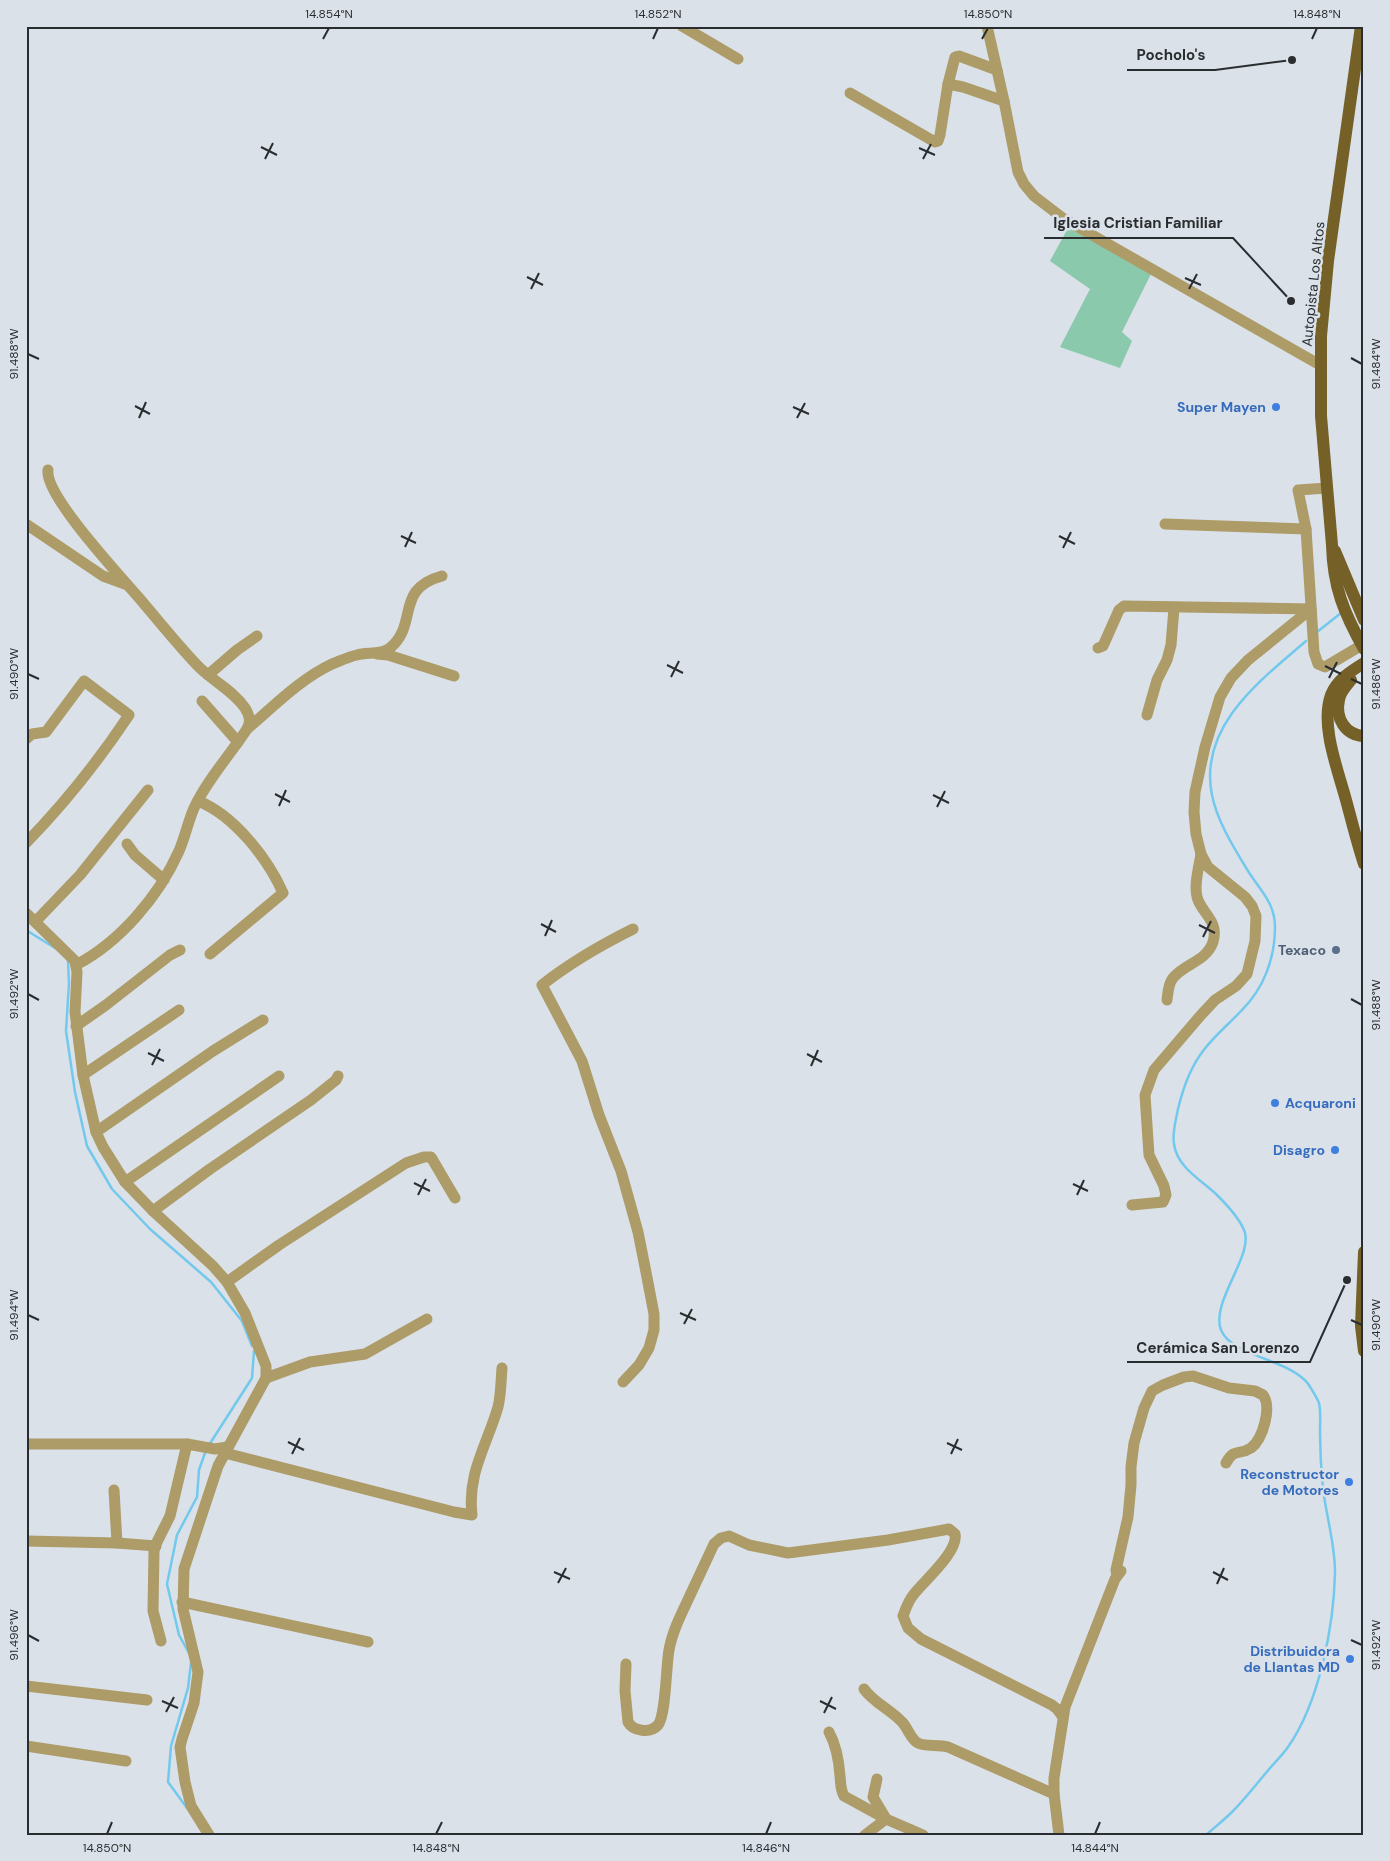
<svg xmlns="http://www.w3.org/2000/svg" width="1390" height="1861" viewBox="0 0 1390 1861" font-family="'DM Sans',sans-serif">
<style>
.green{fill:#8bc9ad}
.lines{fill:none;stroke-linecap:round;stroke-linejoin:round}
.stream{stroke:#73c9ed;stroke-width:2.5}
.minor{stroke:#ad9b68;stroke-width:11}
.major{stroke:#756127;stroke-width:12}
.ticks{fill:none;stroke:#2a2d30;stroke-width:2}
.shop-dot{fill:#3f7fe0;stroke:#dae1e8;stroke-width:2}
.service-dot{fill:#5c6f8a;stroke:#dae1e8;stroke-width:2}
.labels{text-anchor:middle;stroke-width:5;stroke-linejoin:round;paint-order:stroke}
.street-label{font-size:14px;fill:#2a2d30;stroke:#dae1e8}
.shop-label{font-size:14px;font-weight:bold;fill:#366cbe;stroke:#dae1e8;text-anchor:end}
.service-label{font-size:14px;font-weight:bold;fill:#4e5e75;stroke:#dae1e8;text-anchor:end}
.leader{fill:none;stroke:#2a2d30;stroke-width:2}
.callout-dot{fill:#2a2d30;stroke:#dae1e8;stroke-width:2}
.callout-label{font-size:15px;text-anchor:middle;font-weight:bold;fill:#2a2d30;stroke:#dae1e8;stroke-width:5;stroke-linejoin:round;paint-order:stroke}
.neatline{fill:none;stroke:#2a2d30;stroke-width:2}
.ticks-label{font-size:12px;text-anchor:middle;fill:#2a2d30}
</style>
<rect width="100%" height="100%" fill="#dae1e8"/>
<path class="green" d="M1068,228L1152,272L1122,332L1132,341L1120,368L1060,347L1090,289L1050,261Z"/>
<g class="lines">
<g class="stream">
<path d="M1317,632L1341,613"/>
<path d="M26,930L55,948"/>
<path d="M68,961L69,983L66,1031L75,1092L87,1146L112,1189L150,1229L211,1282L242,1321L252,1346"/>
<path d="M209,1445L252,1378L254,1351"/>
<path d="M189,1653L179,1635L167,1584L177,1535L197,1497L199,1470L206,1450"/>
<path d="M187,1808L168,1782L171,1746L188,1688L191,1663"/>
<path d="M1206,1835C1215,1827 1224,1820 1232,1812C1244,1800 1254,1787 1265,1774C1272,1765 1281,1757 1288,1747C1319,1703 1334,1626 1335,1572C1335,1543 1326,1516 1323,1488C1321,1469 1320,1450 1320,1432C1320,1423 1321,1412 1319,1403C1317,1398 1312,1390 1309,1385C1291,1359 1232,1357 1221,1330C1210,1302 1255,1254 1244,1230C1239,1218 1227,1205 1218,1196C1203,1181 1177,1168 1174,1144C1172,1132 1176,1120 1178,1109C1183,1088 1190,1068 1203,1051C1214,1036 1229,1024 1242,1010C1264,988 1275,958 1275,927C1275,903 1260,890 1248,871C1234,848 1217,821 1212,795C1198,726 1261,680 1306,641"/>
</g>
<g class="minor">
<path d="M682,26L738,59"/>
<path d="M987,26L1004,101L1018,172L1024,184L1034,196L1064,219L1320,365"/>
<path d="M948,84L963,87L1004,101"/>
<path d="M850,93L935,142L938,141L940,135L948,84L955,57L959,56L997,70"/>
<path d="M48,470C44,496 126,582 145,605C162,625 179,646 197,665C212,681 233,690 245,708C250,716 251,722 247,729C230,755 207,780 194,808C188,822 185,837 179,851C159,896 120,942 76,965"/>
<path d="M1327,488L1298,490L1306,529L1314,652L1318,664L1325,667L1362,645"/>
<path d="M26,524L103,576L125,584"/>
<path d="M1165,524L1306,529"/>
<path d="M1098,648L1103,646L1119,610L1124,606L1311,609"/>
<path d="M377,654L388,655L454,676"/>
<path d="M208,675L237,650L257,636"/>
<path d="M202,701L238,742"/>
<path d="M1147,715L1157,680L1167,660L1171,645L1174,608"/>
<path d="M247,729C273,707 300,679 332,664C340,661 348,657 357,655C367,652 381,655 390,648C419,624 394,589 442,576"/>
<path d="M26,739L32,734L46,732L84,681L129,715C99,760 64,804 26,843"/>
<path d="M198,801C234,815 268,859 283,893L210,954"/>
<path d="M127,844L135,855L164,880"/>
<path d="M26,913L75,961L77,972L75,1012L83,1075L96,1132L103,1147L125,1182L153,1211L213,1266L227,1282L245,1313L266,1366V1378L218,1466L184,1569L183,1609L198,1672L194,1703L182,1739L180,1747L185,1782L191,1806L209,1835"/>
<path d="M36,921L80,875L148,790"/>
<path d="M1167,1000C1168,993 1168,984 1173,978C1185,963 1206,962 1213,942C1219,922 1204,915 1198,900C1193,887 1199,867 1201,854"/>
<path d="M76,1026L106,1005L170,955L180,950"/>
<path d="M83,1075L179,1010"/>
<path d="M96,1132L213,1051L263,1020"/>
<path d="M125,1182L279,1076"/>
<path d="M1132,1205L1163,1202L1166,1195L1164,1186L1149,1155L1145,1095L1154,1070L1201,1015L1215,1000L1236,986L1247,974L1255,941L1256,916L1252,906L1245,897L1208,867L1201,854L1196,834L1194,812L1195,792L1205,747L1220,697L1231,678L1248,660L1311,609"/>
<path d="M153,1211L210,1169L311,1100L336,1080L338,1076"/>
<path d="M227,1282L279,1245L406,1163L424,1157H431L455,1198"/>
<path d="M266,1378L310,1362L365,1354L427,1319"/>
<path d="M623,1382L639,1365L649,1348L654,1330V1314L645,1267L638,1232L621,1171L599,1115L582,1061L542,985C571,962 601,945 633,929"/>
<path d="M26,1444H187L215,1449L227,1447"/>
<path d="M225,1453L454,1512L472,1515C467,1473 487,1445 498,1407C501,1395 501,1380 502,1368"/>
<path d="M114,1490L117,1543"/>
<path d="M26,1541L117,1543L156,1546"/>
<path d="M1117,1576L1116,1570L1128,1517L1131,1485V1467L1134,1443L1144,1408L1152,1391L1163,1385L1184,1377L1193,1376L1229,1388L1255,1391L1263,1395C1272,1407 1263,1439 1251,1448C1239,1456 1235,1447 1226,1463"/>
<path d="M182,1602L368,1642"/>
<path d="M161,1641L153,1611L154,1551L156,1544L170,1516L187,1444"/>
<path d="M626,1664L625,1691L628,1722C633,1731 650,1734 658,1725C666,1715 666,1666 669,1650C673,1628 684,1609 693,1589C700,1574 707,1559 714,1544L721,1538L729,1536L749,1545L788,1553L888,1540L949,1529L955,1534C959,1551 924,1581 914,1594C908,1601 906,1608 903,1616L908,1628L921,1639L1052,1705L1057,1709L1063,1717"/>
<path d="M26,1686L147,1700"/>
<path d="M864,1689C874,1703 890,1709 902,1722C908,1728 911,1740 918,1743C925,1747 938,1744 948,1747L1054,1794"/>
<path d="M829,1732C836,1745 839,1761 840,1776C841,1784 840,1789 844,1796L886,1819L923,1835"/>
<path d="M26,1746L126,1761"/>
<path d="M877,1779L873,1797L885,1817"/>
<path d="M865,1835L886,1819"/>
<path d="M1059,1835L1054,1794V1778L1065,1707L1115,1579L1121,1571"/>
</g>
<g class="major">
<path d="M1361,26L1328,261L1321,336V416L1332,545C1333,587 1344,613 1364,649"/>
<path d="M1335,551L1364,620"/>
<path d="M1364,663C1351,671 1337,680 1331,695C1320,725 1338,770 1346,800C1352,822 1357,843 1364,864"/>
<path d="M1351,680C1346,686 1340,692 1339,700C1335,718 1345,735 1364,736"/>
<path d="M1364,1252L1361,1326L1364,1351"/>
</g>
</g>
<path class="ticks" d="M323,39L329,28M653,39L658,28M982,39L988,28M1312,39L1317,28M261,147L277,155M919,148L935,155M265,159L273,143M923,159L931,144M527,277L543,285M1185,278L1201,285M531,289L539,273M1189,289L1197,274M28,354L39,359M1351,358L1362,364M135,406L150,414M793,407L809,414M139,418L146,402M797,418L805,403M401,536L416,543M1059,536L1075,544M405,547L412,532M1063,548L1071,532M667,665L683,673M1325,666L1341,674M28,674L39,679M671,677L679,661M1329,678L1337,662M1351,679L1362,684M275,794L290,802M933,795L949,803M279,806L286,790M937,807L945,791M541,924L556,932M1199,925L1215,933M545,936L552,920M1203,937L1211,921M28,994L39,1000M1351,999L1362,1005M148,1053L164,1061M807,1054L822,1062M152,1065L160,1049M811,1066L818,1050M414,1183L430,1191M1073,1184L1088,1191M418,1195L426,1179M1077,1195L1084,1180M680,1313L696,1320M28,1315L39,1320M1351,1320L1362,1325M684,1324L692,1309M288,1442L304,1450M947,1443L962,1450M292,1454L300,1438M951,1454L958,1439M554,1572L570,1579M1213,1572L1228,1580M558,1583L566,1568M1217,1584L1224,1568M28,1635L39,1641M1351,1640L1362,1645M162,1701L178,1708M820,1701L836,1709M166,1712L174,1697M824,1713L832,1697M107,1834L112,1822M436,1834L442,1822M766,1834L771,1822M1095,1834L1100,1822"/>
<g class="shop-dot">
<circle cx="1276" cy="407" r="5"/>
<circle cx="1275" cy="1103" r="5"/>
<circle cx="1335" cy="1150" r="5"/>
<circle cx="1349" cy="1482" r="5"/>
<circle cx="1350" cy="1659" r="5"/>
</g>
<circle class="service-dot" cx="1336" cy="950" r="5"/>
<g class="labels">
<g class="street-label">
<text transform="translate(1313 284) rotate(-84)" y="5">Autopista Los Altos</text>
</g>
<g class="shop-label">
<text x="1266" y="412">Super Mayen</text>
<text x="1285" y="1108" text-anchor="start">Acquaroni</text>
<text x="1325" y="1155">Disagro</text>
<text x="1339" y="1479">Reconstructor<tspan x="1339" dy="16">de Motores</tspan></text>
<text x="1340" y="1656">Distribuidora<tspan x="1340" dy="16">de Llantas MD</tspan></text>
</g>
<g class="service-label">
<text x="1326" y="955">Texaco</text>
</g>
</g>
<path class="leader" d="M1292 60L1215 70H1127M1291 301L1233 238H1044M1347 1280L1310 1362H1127"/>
<g class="callout-dot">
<circle cx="1292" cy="60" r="5"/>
<circle cx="1291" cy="301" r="5"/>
<circle cx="1347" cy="1280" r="5"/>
</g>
<g class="callout-label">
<text x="1171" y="60">Pocholo's</text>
<text x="1138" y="228">Iglesia Cristian Familiar</text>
<text x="1218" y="1353">Cerámica San Lorenzo</text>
</g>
<rect width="1390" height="1861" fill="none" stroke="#dae1e8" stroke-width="55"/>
<rect x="28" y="28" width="1334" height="1806" class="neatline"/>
<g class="ticks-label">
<text x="329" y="18">14.854°N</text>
<text x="658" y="18">14.852°N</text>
<text x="988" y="18">14.850°N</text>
<text x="1317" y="18">14.848°N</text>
<text transform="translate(14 354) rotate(-90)" y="4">91.488°W</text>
<text transform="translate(1376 364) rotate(-90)" y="4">91.484°W</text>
<text transform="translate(14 674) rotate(-90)" y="4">91.490°W</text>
<text transform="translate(1376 684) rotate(-90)" y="4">91.486°W</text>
<text transform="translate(14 994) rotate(-90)" y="4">91.492°W</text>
<text transform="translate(1376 1005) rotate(-90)" y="4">91.488°W</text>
<text transform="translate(14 1315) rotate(-90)" y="4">91.494°W</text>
<text transform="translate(1376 1325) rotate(-90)" y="4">91.490°W</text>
<text transform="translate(14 1635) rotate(-90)" y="4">91.496°W</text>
<text transform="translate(1376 1645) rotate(-90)" y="4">91.492°W</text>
<text x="107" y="1852">14.850°N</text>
<text x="436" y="1852">14.848°N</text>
<text x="766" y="1852">14.846°N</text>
<text x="1095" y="1852">14.844°N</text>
</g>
</svg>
